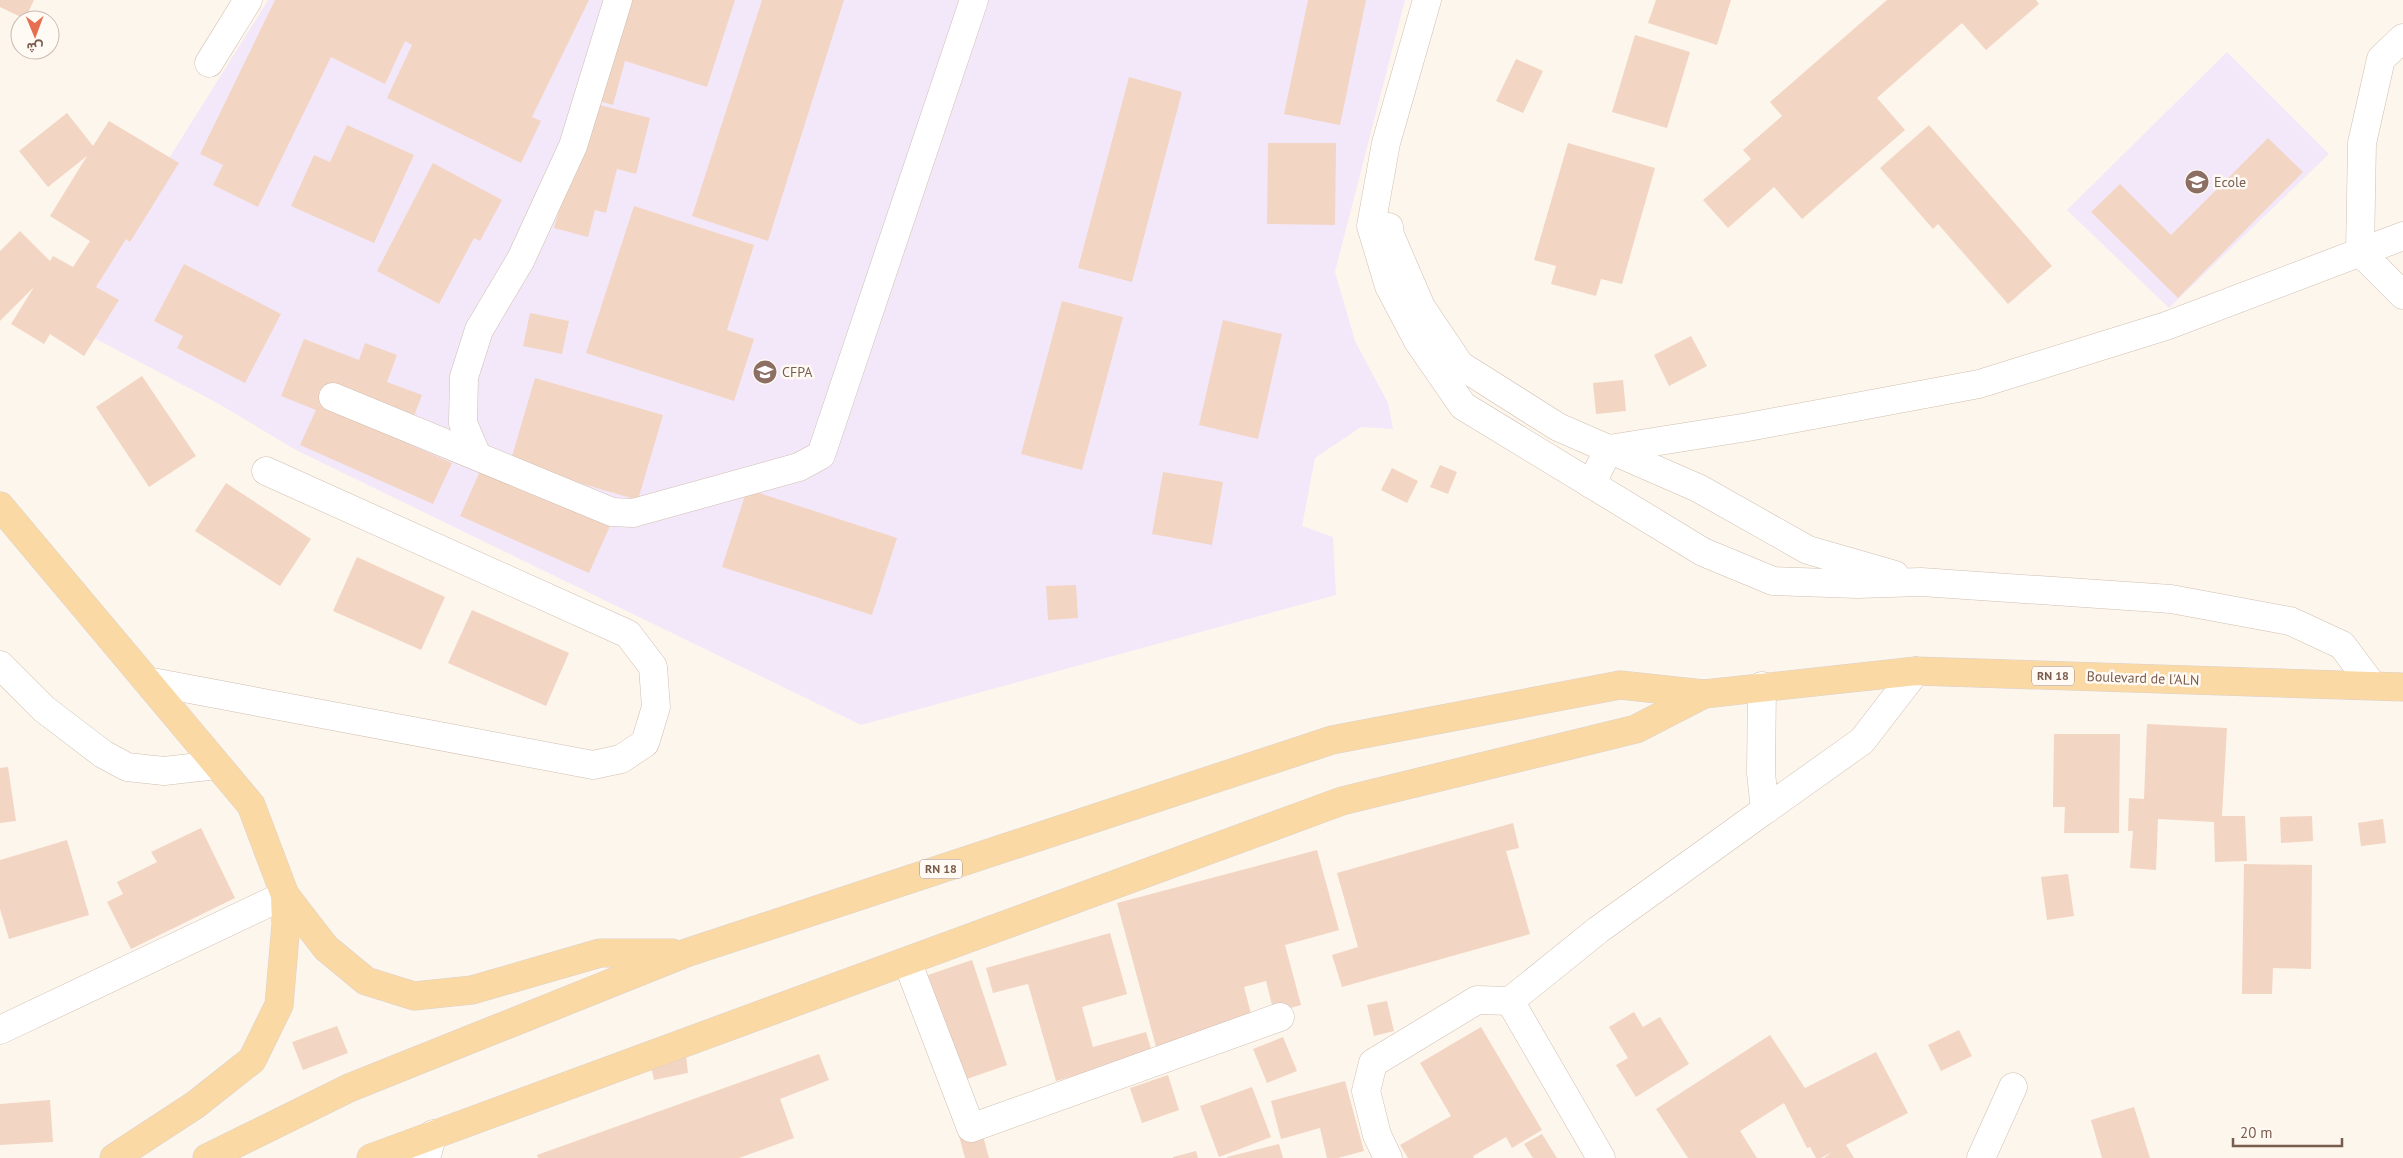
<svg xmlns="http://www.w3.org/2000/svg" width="2403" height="1158" viewBox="0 0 2403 1158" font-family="'PT Sans',Vazirmatn,sans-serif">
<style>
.education{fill:#f3e8fa}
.building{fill:#f3d5c3}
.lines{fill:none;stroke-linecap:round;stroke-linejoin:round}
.minor-casing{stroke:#d1beb0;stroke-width:29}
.major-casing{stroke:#dad1cd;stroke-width:29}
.minor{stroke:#fff;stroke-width:28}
.major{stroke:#fbd9a5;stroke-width:28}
.labels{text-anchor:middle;stroke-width:5;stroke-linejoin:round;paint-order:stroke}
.shield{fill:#fffaf3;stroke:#a28b7f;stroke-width:1}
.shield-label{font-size:12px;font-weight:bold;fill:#7a5c4d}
.education-label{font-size:14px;fill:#785e54;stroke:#fffaf3;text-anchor:start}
.street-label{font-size:14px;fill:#7a5c4d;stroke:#fffaf3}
</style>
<rect width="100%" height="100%" fill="#fdf6ec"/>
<g class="education">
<path d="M268,0H1405L1335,272L1355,341L1388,403L1393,429L1361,427L1315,458L1302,526L1333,537L1336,595L861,725L296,450L219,404L66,323Z"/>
<path d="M2227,52L2329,154L2169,308L2067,210Z"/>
</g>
<g class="building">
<path d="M0,0H34L25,19L0,7Z"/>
<path d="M275,0H589L532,117L541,121L521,163L387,98L412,45L405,41L385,84L331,57L258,207L213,185L223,165L200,154Z"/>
<path d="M615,0H735L707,87L625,61L613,105L589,98Z"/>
<path d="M762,0H844L768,241L692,216Z"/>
<path d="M1308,0H1366L1340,125L1284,114Z"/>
<path d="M1656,0H1731L1717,45L1648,23Z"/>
<path d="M1887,0H2036L2039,4L1986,50L1962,23L1877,98L1905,130L1802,219L1774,187L1728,228L1703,200L1751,159L1743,150L1782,116L1770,102Z"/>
<path d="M1635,35L1690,52L1667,128L1612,112Z"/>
<path d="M1516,59L1543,71L1523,113L1496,101Z"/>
<path d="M1129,77L1182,92L1132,282L1078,268Z"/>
<path d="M588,102L650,118L636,174L617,169L606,213L595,210L588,237L554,228Z"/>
<path d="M67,113L93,146L109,121L179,163L130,242L126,239L96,287L119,300L84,356L50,334L44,344L11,324L34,287L0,321V251L20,231L50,261L53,256L73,267L90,241L50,216L87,156L48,187L19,151Z"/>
<path d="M347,125L414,155L374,243L291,206L314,155L330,162Z"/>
<path d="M1929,125L2052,266L2008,304L1938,224L1933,229L1880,168Z"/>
<path d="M2268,138L2303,172L2178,298L2091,212L2120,184L2171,235Z"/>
<path d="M1268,143H1336L1335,225L1267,224Z"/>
<path d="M1568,143L1655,168L1622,284L1601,279L1596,296L1551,284L1556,266L1534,260Z"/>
<path d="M433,163L502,200L480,241L474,238L439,304L377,271Z"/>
<path d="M634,206L754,245L727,330L754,339L734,401L586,353Z"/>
<path d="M184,264L281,314L245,383L177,348L183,336L154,321Z"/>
<path d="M1062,301L1123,317L1082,470L1021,454Z"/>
<path d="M530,313L569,321L562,354L523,346Z"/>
<path d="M1223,320L1282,334L1258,439L1199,425Z"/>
<path d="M1691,336L1707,366L1669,386L1654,355Z"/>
<path d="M304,339L359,360L365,343L397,355L387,382L422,395L404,442L452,463L433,504L300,445L316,410L281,396Z"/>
<path d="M142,376L196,456L149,487L96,407Z"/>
<path d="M535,378L663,415L638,500L510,463Z"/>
<path d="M1623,380L1626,411L1596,414L1593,383Z"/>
<path d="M1440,465L1457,472L1448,494L1430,487Z"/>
<path d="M1392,468L1418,481L1407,503L1381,490Z"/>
<path d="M481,469L610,526L589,573L460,516Z"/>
<path d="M1163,472L1223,482L1212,545L1152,534Z"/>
<path d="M226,483L311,539L280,586L195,531Z"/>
<path d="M747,489L897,538L872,615L722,567Z"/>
<path d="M357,557L445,597L421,650L333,611Z"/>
<path d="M1076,585L1078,618L1048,620L1046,586Z"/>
<path d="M472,610L569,653L546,706L448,663Z"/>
<path d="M2147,724L2227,728L2222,816H2245L2247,861L2215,862L2214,822L2158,819L2156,870L2130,868L2133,831H2128L2129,798L2144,799Z"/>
<path d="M2054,734H2120L2119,833H2064L2065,807H2053Z"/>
<path d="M8,767L16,821L0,823V768Z"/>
<path d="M2312,816L2313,841L2281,843L2280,817Z"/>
<path d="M2383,819L2386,843L2361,846L2358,823Z"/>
<path d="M1513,823L1519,848L1506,851L1530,934L1342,987L1332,955L1358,947L1337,873Z"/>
<path d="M201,828L235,898L131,949L107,902L123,894L117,882L157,862L151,852Z"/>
<path d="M67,840L89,915L9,939L0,909V860Z"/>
<path d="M1317,850L1339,930L1285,945L1301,1005L1274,1013L1266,981L1244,987L1255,1029L1158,1054L1117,903Z"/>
<path d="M2244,864L2312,865L2311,969L2273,968L2272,994H2242Z"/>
<path d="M2068,874L2074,916L2047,920L2041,877Z"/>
<path d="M1110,933L1127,994L1082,1007L1093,1047L1146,1032L1157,1068L1109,1066L1056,1081L1028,984L993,993L986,968Z"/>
<path d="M972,960L1007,1065L964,1080L928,975Z"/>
<path d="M1387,1001L1394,1031L1374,1036L1367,1005Z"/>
<path d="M1634,1012L1643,1027L1660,1017L1689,1064L1636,1097L1616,1065L1628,1058L1609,1027Z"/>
<path d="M337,1026L348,1053L303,1070L292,1042Z"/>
<path d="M1481,1027L1542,1130L1512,1148L1506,1137L1473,1156L1474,1158H1408L1400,1145L1451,1116L1420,1063Z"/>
<path d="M1959,1030L1972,1056L1941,1071L1928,1045Z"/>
<path d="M1770,1035L1805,1088L1876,1052L1908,1113L1846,1145L1854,1158H1824L1832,1152L1821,1158H1816L1810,1147L1807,1148L1784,1103L1740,1131L1757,1158H1688L1656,1109Z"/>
<path d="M1283,1037L1297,1071L1267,1083L1253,1049Z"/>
<path d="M819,1054L829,1080L780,1099L794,1138L739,1158H538L537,1155Z"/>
<path d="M686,1055L688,1073L654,1080L651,1066Z"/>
<path d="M1168,1075L1179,1110L1142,1123L1130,1088Z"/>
<path d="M1345,1081L1364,1151L1338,1158H1327L1320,1128L1281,1139L1271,1101Z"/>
<path d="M1252,1087L1271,1137L1219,1157L1200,1106Z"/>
<path d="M50,1100L53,1142L0,1145V1104Z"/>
<path d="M2134,1107L2150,1158H2102L2091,1120Z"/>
<path d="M980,1125L989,1158H965L958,1132Z"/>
<path d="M1542,1134L1557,1158H1533L1524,1144Z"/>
<path d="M1279,1144L1283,1158H1227V1157Z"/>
<path d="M1196,1151L1198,1158H1173V1157Z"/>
</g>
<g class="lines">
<defs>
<g id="minor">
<path d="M1427,0L1386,143L1371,226L1389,286L1418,341L1463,406L1703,552L1773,581L1857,584L1921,582L2171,599L2290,621L2342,645L2372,685"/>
<path d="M2403,38L2381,59L2362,143L2360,252L2403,295"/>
<path d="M209,63L248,0"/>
<path d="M1389,227L1390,235L1421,307L1460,365L1558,427L1698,488L1808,550L1895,575"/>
<path d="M333,397L612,512L633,513L799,467L821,455L974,0"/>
<path d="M477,456L463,423L464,377L479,330L521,259L573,146L618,0"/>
<path d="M1591,484L1609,449L1748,427L1979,384L2166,326L2403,236"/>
<path d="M0,665L44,709L103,754L127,767L164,771L217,765"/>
<path d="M147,681L593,765L621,759L645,743L656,707L653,667L628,634L266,471"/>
<path d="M1762,686L1761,773L1765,810L1862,741L1916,671"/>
<path d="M907,961L971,1128L1280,1017"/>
<path d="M1510,1001L1601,1158"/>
<path d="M0,1030L285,895"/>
<path d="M426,1158L433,1134"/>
<path d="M1388,1158L1377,1135L1366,1091L1373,1063L1477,1000L1510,1001L1598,930L1765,810"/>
<path d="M1981,1158L2013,1087"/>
</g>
<g id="major">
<path d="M0,506L251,805L285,895L326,948L366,981L414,996L472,990L600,953H672"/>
<path d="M114,1158L195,1105L252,1060L279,1005L286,924L285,895"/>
<path d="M207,1158L349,1088L686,953L1332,740L1620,685L1704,694L1916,671L2403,687"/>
<path d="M371,1158L1342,801L1636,729L1704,694"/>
</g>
</defs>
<use href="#minor" class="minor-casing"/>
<use href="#major" class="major-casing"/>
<use href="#minor" class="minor"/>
<use href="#major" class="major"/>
</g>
<defs>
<symbol id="school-disc" viewBox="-11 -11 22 22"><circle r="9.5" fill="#8d6e63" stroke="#fffaf3"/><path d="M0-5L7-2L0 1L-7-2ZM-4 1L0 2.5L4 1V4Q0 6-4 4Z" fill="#fff"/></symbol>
<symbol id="university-disc" viewBox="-11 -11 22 22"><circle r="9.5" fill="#8d6e63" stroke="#fffaf3"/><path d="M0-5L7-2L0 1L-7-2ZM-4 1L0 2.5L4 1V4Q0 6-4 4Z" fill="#fff"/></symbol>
</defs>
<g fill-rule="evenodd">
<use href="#school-disc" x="2183" y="168" width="28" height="28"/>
<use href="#university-disc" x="751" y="358" width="28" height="28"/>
</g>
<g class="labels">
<g class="shield">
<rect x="2032" y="666.5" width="42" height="19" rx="4"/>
<rect x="920" y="859.5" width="42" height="19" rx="4"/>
</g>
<g class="shield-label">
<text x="2053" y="680">RN 18</text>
<text x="941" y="873">RN 18</text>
</g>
<g class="education-label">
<text x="2214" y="187">Ecole</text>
<text x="782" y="377">CFPA</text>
</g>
<g class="street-label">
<text transform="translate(2143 678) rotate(2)" y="5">Boulevard de l'ALN</text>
</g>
</g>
<g transform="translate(35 35) rotate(179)"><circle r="24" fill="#fffaf3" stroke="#cabbb1"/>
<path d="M0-4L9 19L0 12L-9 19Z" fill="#e76f51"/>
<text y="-8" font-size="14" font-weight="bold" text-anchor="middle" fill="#7a5c4d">ش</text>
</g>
<path d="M2233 1138v8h109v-8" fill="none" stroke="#7a5c4d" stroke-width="2.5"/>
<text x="2240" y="1138" font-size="15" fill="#7a5c4d" stroke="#fffaf3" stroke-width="4" paint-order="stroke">20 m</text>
</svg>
